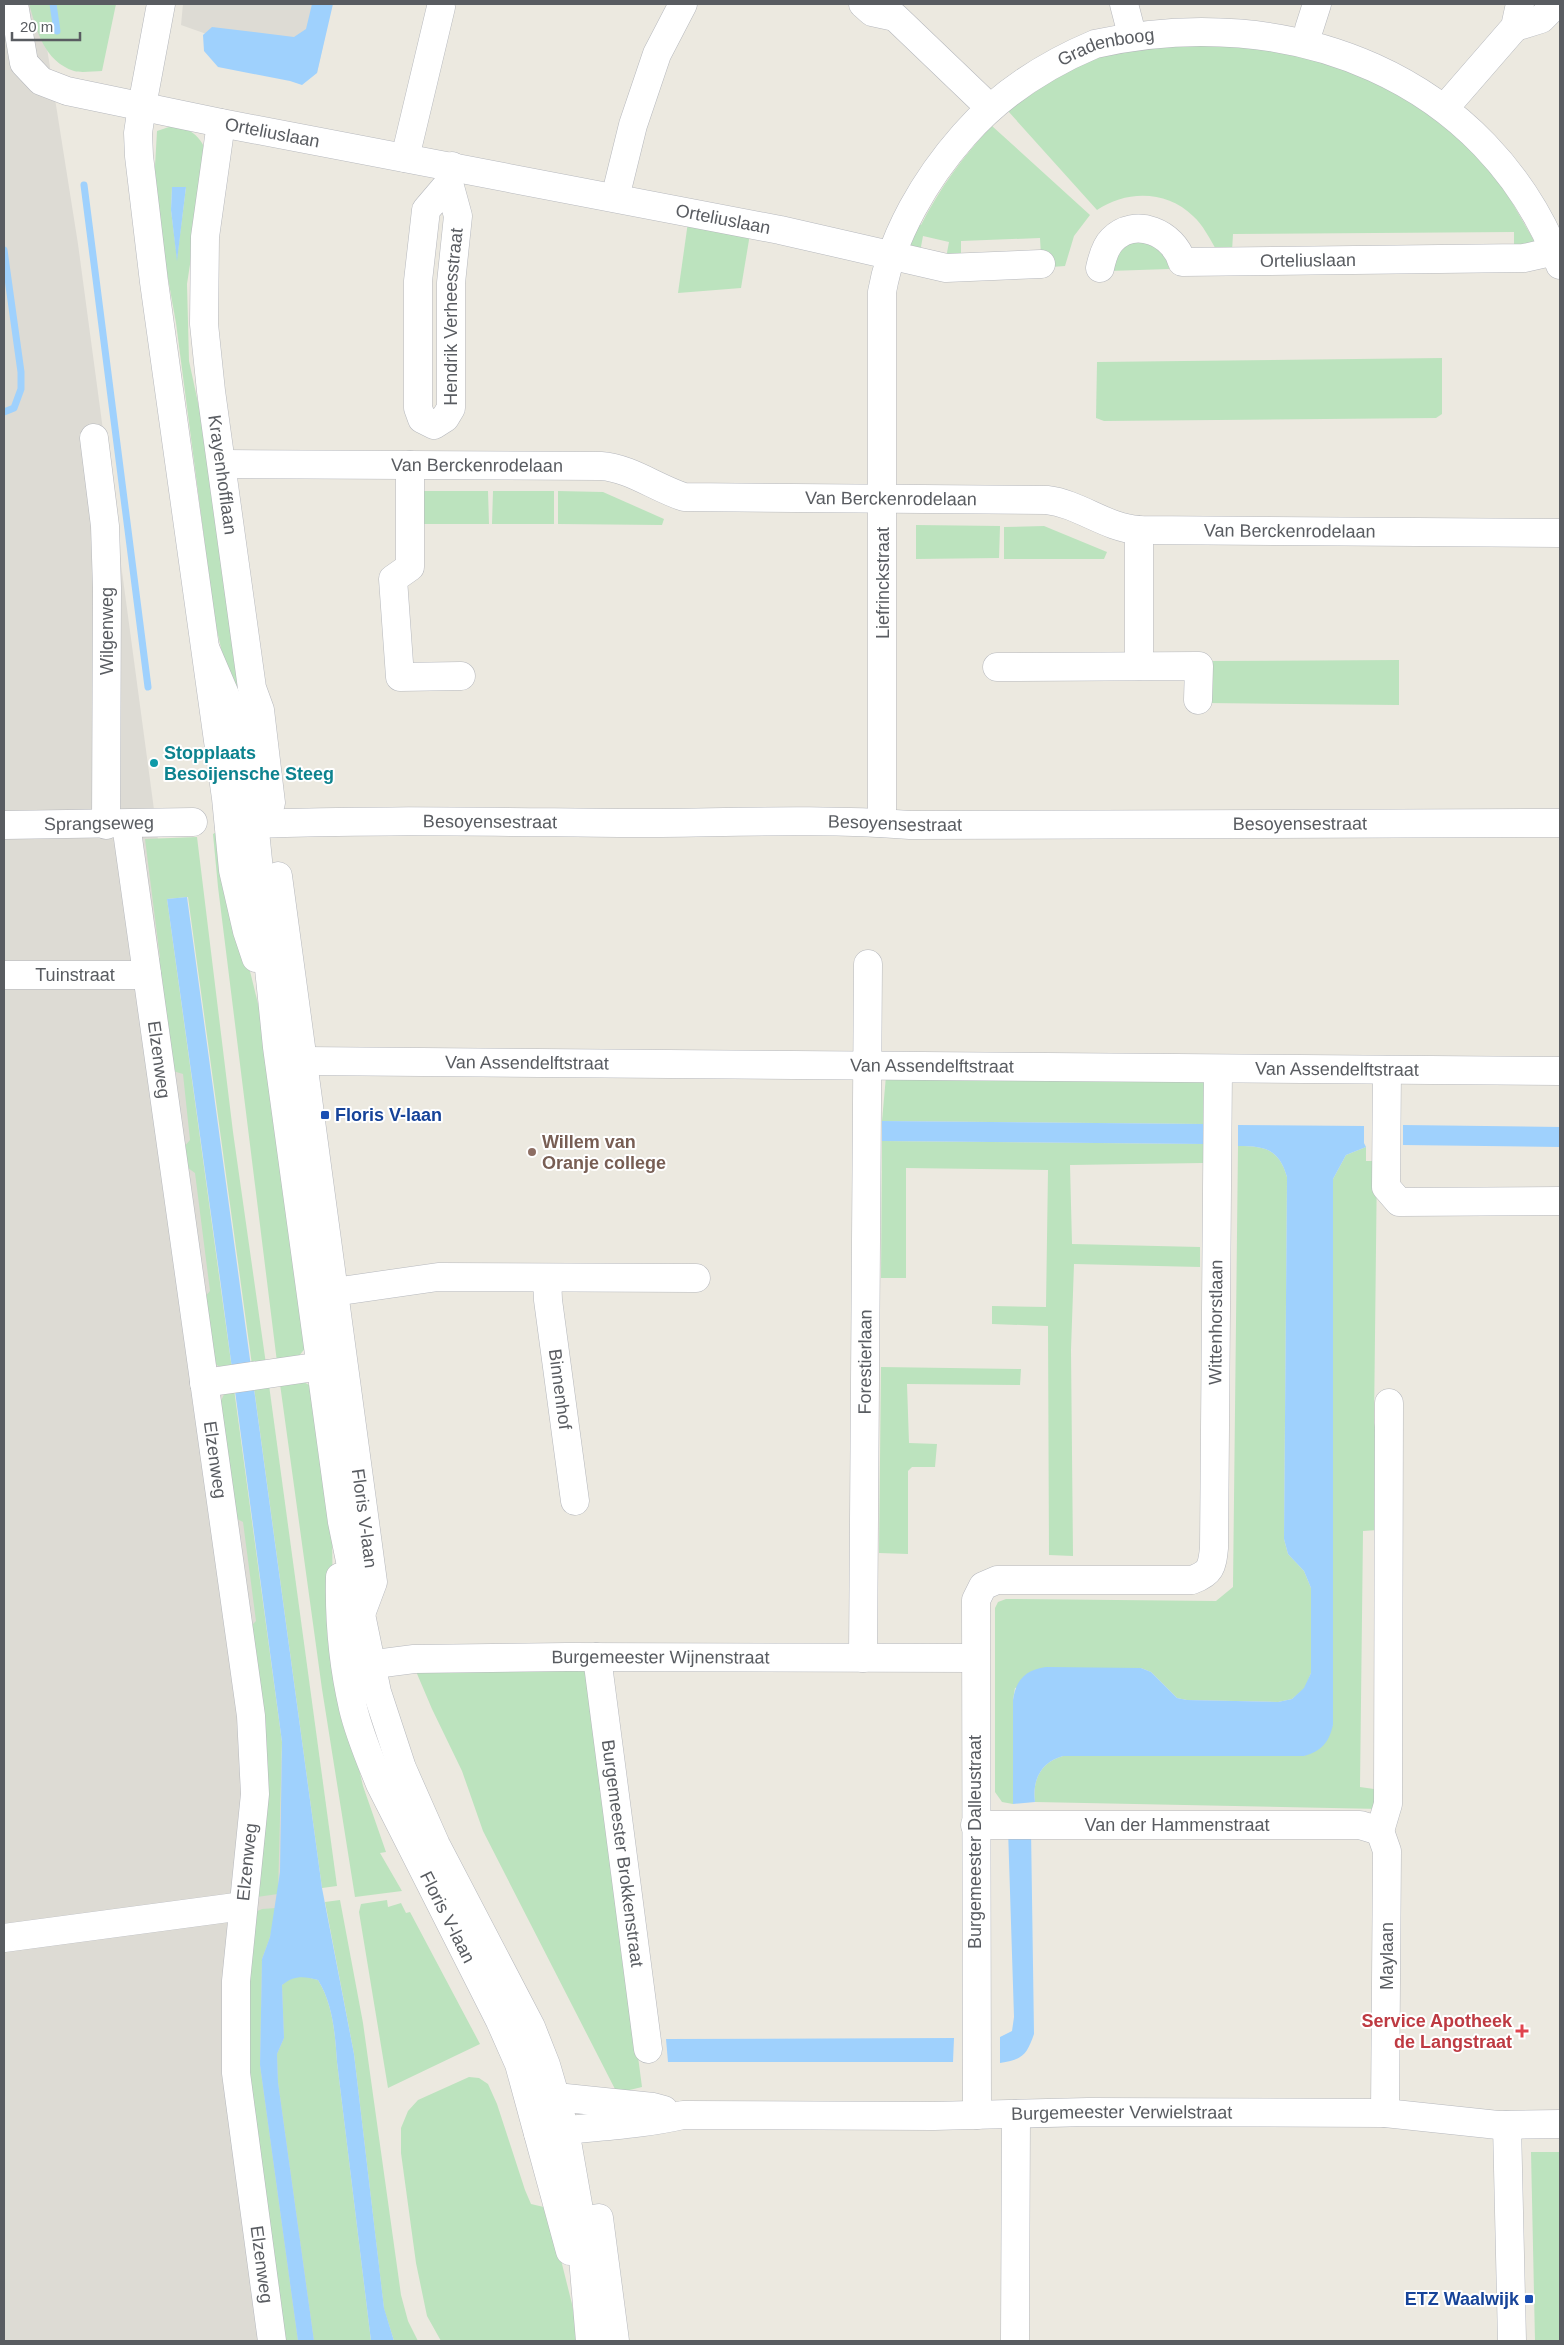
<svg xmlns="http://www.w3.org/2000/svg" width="1564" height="2345" viewBox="0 0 1564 2345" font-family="Arial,sans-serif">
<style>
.industrial{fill:#dddbd4}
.green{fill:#bce3be;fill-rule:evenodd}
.water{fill:#9fd1fd}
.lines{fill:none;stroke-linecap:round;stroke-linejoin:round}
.stream{stroke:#9fd1fd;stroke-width:7}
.minor-casing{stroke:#b6b8bd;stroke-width:29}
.minor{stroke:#fff;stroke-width:28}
.culture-dot{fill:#0f9aa8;stroke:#fff;stroke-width:2}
.transit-dot{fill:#1a4fb4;stroke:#fff;stroke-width:2}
.education-dot{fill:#8d6e63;stroke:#fff;stroke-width:2}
.health-dot{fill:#e0444e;stroke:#fff;stroke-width:2}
.labels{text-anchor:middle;stroke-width:4;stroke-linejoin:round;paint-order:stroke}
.street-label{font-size:18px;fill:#595c61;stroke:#fff}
.culture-label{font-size:18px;font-weight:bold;fill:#0d838f;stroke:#fff;text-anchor:start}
.transit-label{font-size:18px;font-weight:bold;fill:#164399;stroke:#fff;text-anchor:start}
.education-label{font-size:18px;font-weight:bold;fill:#785e54;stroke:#fff;text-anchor:start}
.health-label{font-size:18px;font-weight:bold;fill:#be3a42;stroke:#fff;text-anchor:end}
</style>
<rect width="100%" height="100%" fill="#ece9e0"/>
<g class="industrial">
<path d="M4,4H40L78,244L309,1963L348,2341H4Z"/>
<path d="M183,4H332L317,73L181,25Z"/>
</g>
<g class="green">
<path d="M29,4H116L102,71C93,71 82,73 74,71C44,61 37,31 29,4Z"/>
<path d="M1231,33L1428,97L1502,185L1536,244L1514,248V232L1233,234L1232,251H1217C1210,239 1203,225 1193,216C1167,190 1126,190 1097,210L1008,111C1042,87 1080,59 1121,49C1156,41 1195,39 1231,33Z"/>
<path d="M992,126L1090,215L1074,236L1065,266L1051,267L1041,255L1040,238L961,241V257L946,258L949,242L923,236L920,252L908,245L915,223L921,225C940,188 963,156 992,126Z"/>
<path d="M169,127C189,127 200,134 207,154L187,284L189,361L216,486L252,724L232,696L215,622L176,323L159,228L154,184L157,131ZM172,187H186L177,258L171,210Z"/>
<path d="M688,222L750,234L741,288L678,293Z"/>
<path d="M1140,238L1168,255L1169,269L1109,271L1124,242Z"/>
<path d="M1442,358V414L1436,418L1104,421L1096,418L1097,362Z"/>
<path d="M420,491H488L489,524H417Z"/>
<path d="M493,491H554V524H492Z"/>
<path d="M558,491L603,492L664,519L662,525L558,524Z"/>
<path d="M916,525L1000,526L999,558L916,559Z"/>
<path d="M1044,526L1107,552L1104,559H1004V527Z"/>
<path d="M1399,660V705L1207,703L1208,661Z"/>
<path d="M222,829L224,866L265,1032L306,1347L299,1356L277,1362L218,887L213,834Z"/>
<path d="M197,837L233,1132L266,1364L252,1365L188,897L167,899L232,1369L224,1370L213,1362L204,1298L210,1291L195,1173L188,1168L184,1147L190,1140L183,1074L173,1071L162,977L152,972L151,960L160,958L145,839Z"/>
<path d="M886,1076L1206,1077L1204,1124L882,1121Z"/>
<path d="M882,1141L1203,1144V1163L1070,1165L1072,1244L1200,1247V1267L1074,1264L1071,1350L1073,1556L1049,1555L1048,1326L992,1324V1306L1046,1307L1048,1170L906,1168V1278H881Z"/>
<path d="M1238,1146C1265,1146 1279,1149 1287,1177L1284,1539L1288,1554L1304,1571L1311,1588V1673L1305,1688L1292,1699L1278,1702L1187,1700L1177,1698L1151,1672L1141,1668L1015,1688L1013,1700V1804L1002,1802L995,1792V1608L998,1602L1006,1599L1216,1601L1233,1587Z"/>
<path d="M1366,1147V1161H1377L1374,1423L1379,1444L1378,1530L1363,1531L1360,1787L1381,1790V1809L1035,1802C1032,1780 1041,1762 1063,1756H1304L1333,1725V1179L1346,1155Z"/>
<path d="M881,1367L1021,1369L1020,1385L907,1384L909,1443L937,1444L935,1467H912L908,1471V1554L879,1553Z"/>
<path d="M300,1380L311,1386L332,1527L333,1617L353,1744L363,1786L386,1852L380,1853L402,1891L355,1897L322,1689L280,1384Z"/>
<path d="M269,1385L337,1886L322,1888L254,1388Z"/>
<path d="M234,1389L282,1742L278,1894L257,1897L249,1628L256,1621L243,1522L235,1518L220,1403L226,1390Z"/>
<path d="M586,1662L642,2087L617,2093L483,1831L462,1771L432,1709L415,1669Z"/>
<path d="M340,1900L363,2023L401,2295L408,2321L418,2341H394L384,2309L354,2054L325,1902Z"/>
<path d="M387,1900L388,1907L401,1903L406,1913L410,1912L480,2044L388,2088L359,1912L361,1904Z"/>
<path d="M276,1908L270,1937L262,1959L260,2065L298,2341H284L251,2099L246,2007L255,1912L262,1909Z"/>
<path d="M303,1976L318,1980C333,2004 335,2034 337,2062L371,2341H314L278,2082L277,2054L284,2038L282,1985L289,1979Z"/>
<path d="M469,2077L479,2078L488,2084L497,2104L525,2190L531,2204L548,2208L572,2304L578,2341H441L427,2316L416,2263L401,2153V2128L408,2111L418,2100Z"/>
<path d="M1531,2152H1560V2341H1535Z"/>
</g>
<g class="water">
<path d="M312,4H333L317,73L302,85L290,81L218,67L204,51L203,35L212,27L294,37L306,29Z"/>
<path d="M172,187H186L177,261L171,210Z"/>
<path d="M187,897L322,1888L354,2054L384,2308L394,2341H371L337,2062C335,2034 333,2004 318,1980C304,1976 294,1975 282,1985L284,2038L277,2054L278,2082L314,2341H298L260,2065L262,1959L270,1937L280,1872L282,1742L220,1279L167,899Z"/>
<path d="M882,1121L1204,1124L1203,1144L882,1141Z"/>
<path d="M1238,1125L1364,1126V1143L1366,1147L1346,1155L1333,1179V1725C1329,1742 1322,1751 1304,1756H1063C1041,1762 1032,1780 1035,1802L1013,1804V1700C1016,1679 1026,1670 1046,1667L1141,1668L1151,1672L1177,1698L1187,1700L1278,1702L1292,1699L1304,1688L1311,1673V1588L1304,1571L1288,1554L1284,1539L1287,1177C1279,1149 1265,1146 1238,1146Z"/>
<path d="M1403,1125L1560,1127V1147L1403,1145Z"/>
<path d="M1008,1829H1031L1034,2034C1027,2054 1023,2060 1000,2063V2037L1012,2031L1014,2017Z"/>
<path d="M954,2038L953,2062H668L666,2039Z"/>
</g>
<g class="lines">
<g class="stream">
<path d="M53,4L57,31"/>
<path d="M84,185L148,687"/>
<path d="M4,250L21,372V389L14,408L4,412"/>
</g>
<defs>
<g id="minor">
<path id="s1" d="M14,4L24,63L41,81L67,91L221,123L780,230L946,268L1041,264"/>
<path d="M161,4L142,106L138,133L139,156L154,282L226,798L233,870L247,931L256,958"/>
<path d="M863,4L872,12L895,17L990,108"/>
<path d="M1124,4L1131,31"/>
<path d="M1515,27L1541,19L1556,4"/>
<path d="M1309,29L1317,4"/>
<path d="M1449,103L1515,27L1520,4"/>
<path id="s2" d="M221,123L205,237L204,324L211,391L252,688L260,710L271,803"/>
<path d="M405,158L441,7"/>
<path id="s3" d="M449,183L426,210L418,281V408L422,419L434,425L445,418L451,408V283L458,216L449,183L452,166"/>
<path d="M615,198L633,125L657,54L683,4"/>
<path id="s4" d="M1100,268C1102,259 1105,247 1112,240C1135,216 1174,233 1182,262L1524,258L1555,251"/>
<path d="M94,438L105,526L107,588L106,825"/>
<path id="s5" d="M222,464L601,466C630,468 656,488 684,497L1047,500C1080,504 1106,528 1139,530L1560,533"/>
<path d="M410,465V567L393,579L400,677L461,676"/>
<path d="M1139,530V666"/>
<path d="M206,650L235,718L250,782L277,1047L342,1522L377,1692L402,1768L436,1845L531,2027L546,2065L565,2130L579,2210L590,2341"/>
<path d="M997,667L1199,666L1198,700"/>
<path id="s6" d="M882,823V292C892,235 926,178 964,135C1000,94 1045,65 1095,44C1290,0 1488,77 1560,265"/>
<path id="s7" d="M126,824L251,1716L255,1794L236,1981V2073L272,2341"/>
<path id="s8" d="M4,825L193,822"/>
<path id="s9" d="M229,825C361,819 494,822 626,823C721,823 815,818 910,825L1560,823"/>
<path id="s10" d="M278,876L373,1582L361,1614"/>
<path id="s11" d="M4,975H147"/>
<path id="s12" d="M303,1061L1560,1071"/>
<path d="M1387,1070L1386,1187L1399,1202L1560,1201"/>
<path id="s13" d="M547,1278L548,1300L575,1501"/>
<path d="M334,1292L438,1277L696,1278"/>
<path d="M204,1383L322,1366"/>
<path id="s14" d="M340,1577C339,1620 343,1665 353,1708C359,1734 370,1759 380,1784L500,2021L519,2064L570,2251"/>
<path id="s15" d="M597,1657L648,2049"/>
<path id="s16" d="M863,1658L868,964"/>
<path id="s17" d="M352,1667L414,1659L567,1657L975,1658"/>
<path id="s18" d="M975,1825H1360L1380,1831"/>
<path d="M1380,1831L1388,1804L1389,1403"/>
<path d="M1380,1831L1387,1851L1385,2113"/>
<path d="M4,1938L243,1906"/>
<path d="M541,2099L556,2097L653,2107L664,2110"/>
<path id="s19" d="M977,2115L976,1600L983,1586L997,1580H1192C1211,1573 1212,1567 1214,1548L1218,1069"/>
<path d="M1507,2125L1512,2341"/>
<path id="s20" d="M538,2133C586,2127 636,2126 683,2115L934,2116L1088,2112L1385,2113L1498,2125L1560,2124"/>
<path d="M569,2223L599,2218L615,2341"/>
<path d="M1015,2341L1016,2114"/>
</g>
</defs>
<use href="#minor" class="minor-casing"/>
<use href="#minor" class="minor"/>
</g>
<circle class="culture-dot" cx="154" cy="763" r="5"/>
<g class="transit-dot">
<rect x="320" y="1110" width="10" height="10" rx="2.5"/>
<rect x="1524" y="2294" width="10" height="10" rx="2.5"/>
</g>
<circle class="education-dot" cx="532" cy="1152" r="5"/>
<path class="health-dot" d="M1519.5 2023.5h5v5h5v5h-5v5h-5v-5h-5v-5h5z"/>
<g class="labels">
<g class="street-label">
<text dy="6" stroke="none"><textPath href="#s6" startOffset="881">Gradenboog</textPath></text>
<text dy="6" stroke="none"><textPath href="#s1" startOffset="322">Orteliuslaan</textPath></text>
<text dy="6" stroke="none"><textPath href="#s1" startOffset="781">Orteliuslaan</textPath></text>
<text dy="6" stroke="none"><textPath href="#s4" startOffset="245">Orteliuslaan</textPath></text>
<text dy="6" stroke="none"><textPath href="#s3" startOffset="375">Hendrik Verheesstraat</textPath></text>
<text dy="6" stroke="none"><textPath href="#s5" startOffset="255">Van Berckenrodelaan</textPath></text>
<text dy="6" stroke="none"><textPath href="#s2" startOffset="354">Krayenhofflaan</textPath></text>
<text dy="6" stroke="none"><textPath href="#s5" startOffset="675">Van Berckenrodelaan</textPath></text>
<text dy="6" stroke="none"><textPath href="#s5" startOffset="1079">Van Berckenrodelaan</textPath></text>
<text transform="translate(883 583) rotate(-90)" y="6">Liefrinckstraat</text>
<text transform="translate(107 631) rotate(-90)" y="6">Wilgenweg</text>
<text dy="6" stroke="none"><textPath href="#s9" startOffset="261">Besoyensestraat</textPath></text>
<text dy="6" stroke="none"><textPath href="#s9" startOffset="666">Besoyensestraat</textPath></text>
<text dy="6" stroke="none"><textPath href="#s8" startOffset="95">Sprangseweg</textPath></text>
<text dy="6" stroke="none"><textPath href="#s9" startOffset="1071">Besoyensestraat</textPath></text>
<text dy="6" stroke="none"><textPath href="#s11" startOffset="71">Tuinstraat</textPath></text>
<text dy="6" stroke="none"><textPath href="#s7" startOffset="238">Elzenweg</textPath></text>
<text dy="6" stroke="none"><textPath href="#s12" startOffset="224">Van Assendelftstraat</textPath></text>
<text dy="6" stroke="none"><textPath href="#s12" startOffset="629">Van Assendelftstraat</textPath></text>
<text dy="6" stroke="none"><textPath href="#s12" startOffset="1034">Van Assendelftstraat</textPath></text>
<text dy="6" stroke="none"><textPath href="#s19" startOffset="1009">Wittenhorstlaan</textPath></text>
<text dy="6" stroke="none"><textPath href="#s16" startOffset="296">Forestierlaan</textPath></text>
<text dy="6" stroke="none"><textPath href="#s13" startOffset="112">Binnenhof</textPath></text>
<text dy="6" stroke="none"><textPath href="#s7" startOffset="642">Elzenweg</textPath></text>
<text dy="6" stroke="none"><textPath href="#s10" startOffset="648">Floris V-laan</textPath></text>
<text dy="6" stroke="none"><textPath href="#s17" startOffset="309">Burgemeester Wijnenstraat</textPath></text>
<text dy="6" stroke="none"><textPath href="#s18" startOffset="202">Van der Hammenstraat</textPath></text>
<text transform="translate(975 1842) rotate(-90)" y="6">Burgemeester Dalleustraat</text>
<text dy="6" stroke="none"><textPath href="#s15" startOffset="198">Burgemeester Brokkenstraat</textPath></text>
<text transform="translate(247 1862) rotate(-84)" y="6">Elzenweg</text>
<text dy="6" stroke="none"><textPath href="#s14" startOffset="362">Floris V-laan</textPath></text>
<text transform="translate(1387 1956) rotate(-90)" y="6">Maylaan</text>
<text dy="6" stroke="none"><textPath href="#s20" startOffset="585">Burgemeester Verwielstraat</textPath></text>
<text dy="6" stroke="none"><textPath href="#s7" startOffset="1452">Elzenweg</textPath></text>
</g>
<g class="culture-label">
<text x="164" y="759">Stopplaats<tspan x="164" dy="21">Besoijensche Steeg</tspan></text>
</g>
<g class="transit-label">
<text x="335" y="1121">Floris V-laan</text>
<text x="1519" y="2305" text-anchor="end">ETZ Waalwijk</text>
</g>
<g class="education-label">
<text x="542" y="1148">Willem van<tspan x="542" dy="21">Oranje college</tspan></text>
</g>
<g class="health-label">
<text x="1512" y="2027">Service Apotheek<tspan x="1512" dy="21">de Langstraat</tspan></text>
</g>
</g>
<rect width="1564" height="2345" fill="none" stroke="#595c61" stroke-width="10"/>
<path d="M12 32v8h68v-8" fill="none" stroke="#595c61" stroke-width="2.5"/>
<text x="20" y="32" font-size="15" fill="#595c61" stroke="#ffffff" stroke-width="4" paint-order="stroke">20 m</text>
</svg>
